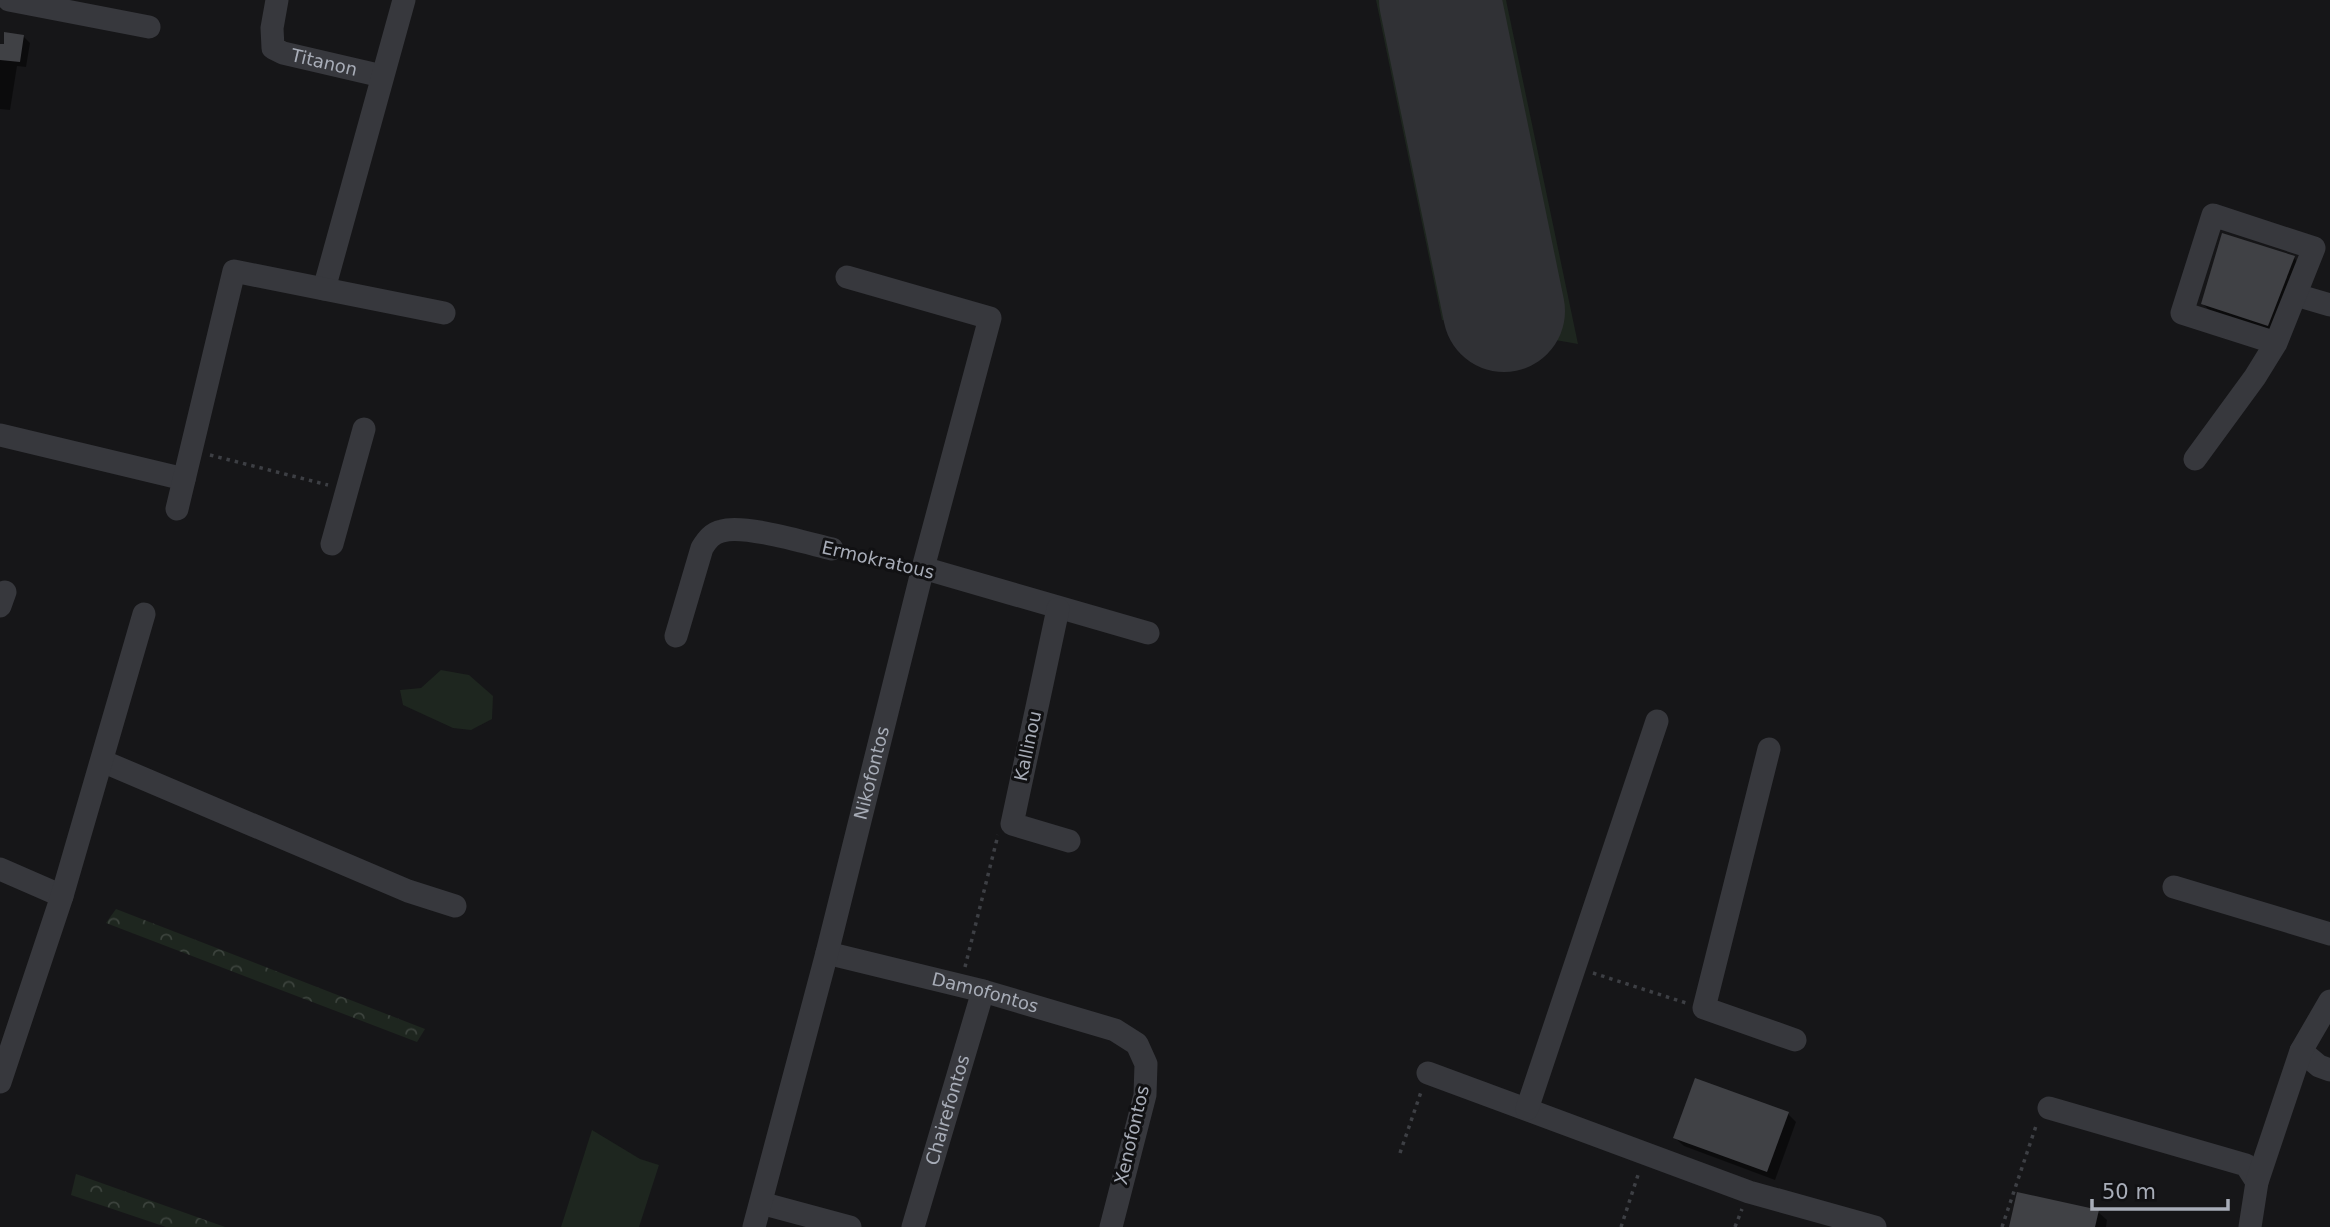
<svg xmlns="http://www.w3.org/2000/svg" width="2330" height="1227" viewBox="0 0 2330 1227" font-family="'DejaVu Sans',sans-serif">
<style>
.green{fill:#1e261f}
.forest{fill:url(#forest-crowns)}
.shadow{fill:#0007}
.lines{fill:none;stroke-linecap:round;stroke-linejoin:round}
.runway{stroke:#303135;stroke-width:122}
.building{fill:#404145}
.path{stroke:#3d3f44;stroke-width:3.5;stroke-dasharray:3.5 5;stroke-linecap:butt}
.minor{stroke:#37383d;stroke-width:23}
.labels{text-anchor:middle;stroke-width:6;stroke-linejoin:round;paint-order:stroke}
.street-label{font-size:18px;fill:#a8adb8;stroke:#111113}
</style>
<defs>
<pattern id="forest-crowns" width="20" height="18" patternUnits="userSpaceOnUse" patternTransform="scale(1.75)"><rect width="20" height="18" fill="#1e261f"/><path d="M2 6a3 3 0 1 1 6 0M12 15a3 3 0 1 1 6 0" fill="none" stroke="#3c433d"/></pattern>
</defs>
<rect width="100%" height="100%" fill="#161618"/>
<g class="green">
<path d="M1376,0H1410L1475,321L1544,331L1475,0H1506L1578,344L1442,320Z"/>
<path d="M441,670L469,675L493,696L492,719L471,730L453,728L403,705L400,690L421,688Z"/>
<path d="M592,1130L640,1159L659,1165L639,1227H561Z"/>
</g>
<g class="forest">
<path d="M116,909L425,1029L417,1042L106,923Z"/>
<path d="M76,1174L225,1227H166L71,1195Z"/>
</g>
<g class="shadow">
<path d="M24,37L30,43L26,67L17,66L10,110L0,109V45L5,46Z"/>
<path d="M2294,258L2302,267L2276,333L2211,312L2203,304Z"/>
<path d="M1788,1114L1796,1122L1775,1180L1684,1146L1675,1138Z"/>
<path d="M2098,1212L2107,1220L2106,1227H2011Z"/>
</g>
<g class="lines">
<path class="runway" d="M1440,0L1504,311"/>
</g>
<g class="building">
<path d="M4,32L24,35L20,62L0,60V44H4Z"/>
<path d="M2222,233L2295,256L2268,326L2201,304Z"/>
<path d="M1695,1078L1789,1112L1767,1172L1673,1138Z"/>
<path d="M2017,1192L2099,1210L2095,1227H2009Z"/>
</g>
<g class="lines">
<g class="path">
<path d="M210,455L328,485"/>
<path d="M850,553L904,564"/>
<path d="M965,967L998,835"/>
<path d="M1593,973L1686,1003"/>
<path d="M1400,1153L1421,1092"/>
<path d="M1621,1227L1639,1172"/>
<path d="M1735,1227L1742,1209"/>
<path d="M2002,1227L2037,1123"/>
</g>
<g class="minor">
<path d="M9,0L149,27"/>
<path id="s1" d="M277,0L272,28L273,48L283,53L382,76"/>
<path d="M324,289L404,0"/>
<path d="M2296,295L2330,305"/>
<path d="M0,435L184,479"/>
<path d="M2195,459L2255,377L2276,343L2314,248L2213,215L2182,313L2276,343"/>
<path d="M177,509L234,271L444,313"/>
<path d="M332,544L364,429"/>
<path d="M923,568L1148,633"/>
<path d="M0,606L5,592"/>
<path d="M1058,609L1012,824L1069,841"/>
<path d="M676,636L702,548C707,540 712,533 722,531C744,524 807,543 832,549"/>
<path d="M1769,749L1704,1008L1795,1040"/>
<path d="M102,761L408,891L455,906"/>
<path d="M0,869L62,896"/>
<path d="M2174,887L2330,934"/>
<path id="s2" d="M827,953L983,991L1115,1030L1137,1044L1146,1064L1145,1095L1111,1227"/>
<path d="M2301,1051L2319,1066L2330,1070"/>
<path d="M1428,1073L1749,1192L1875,1227"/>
<path d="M0,1082L62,896L144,614"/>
<path d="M2049,1108L2246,1165L2257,1182"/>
<path d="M1527,1109L1657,721"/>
<path d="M761,1203L850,1227"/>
<path id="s3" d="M754,1227L827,953L923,568L990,318L847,277"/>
<path id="s4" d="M913,1227L983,991"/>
<path d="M2250,1227L2257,1182L2301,1051L2330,1001"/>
</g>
</g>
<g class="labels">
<g class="street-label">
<text dy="6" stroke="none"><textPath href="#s1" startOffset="102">Titanon</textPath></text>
<text transform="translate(878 560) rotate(13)" y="6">Ermokratous</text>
<text transform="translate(1028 746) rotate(-78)" y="6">Kallinou</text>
<text dy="6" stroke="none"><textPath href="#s3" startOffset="469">Nikofontos</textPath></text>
<text dy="6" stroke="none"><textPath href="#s2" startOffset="163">Damofontos</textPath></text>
<text dy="6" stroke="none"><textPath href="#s4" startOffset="122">Chairefontos</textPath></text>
<text transform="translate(1132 1135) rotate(-77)" y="6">Xenofontos</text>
</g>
</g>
<path d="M2092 1199v10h136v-10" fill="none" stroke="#a8adb8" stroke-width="3.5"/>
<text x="2102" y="1199" font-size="21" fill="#a8adb8" stroke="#111113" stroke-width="5" paint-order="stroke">50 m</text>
</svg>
